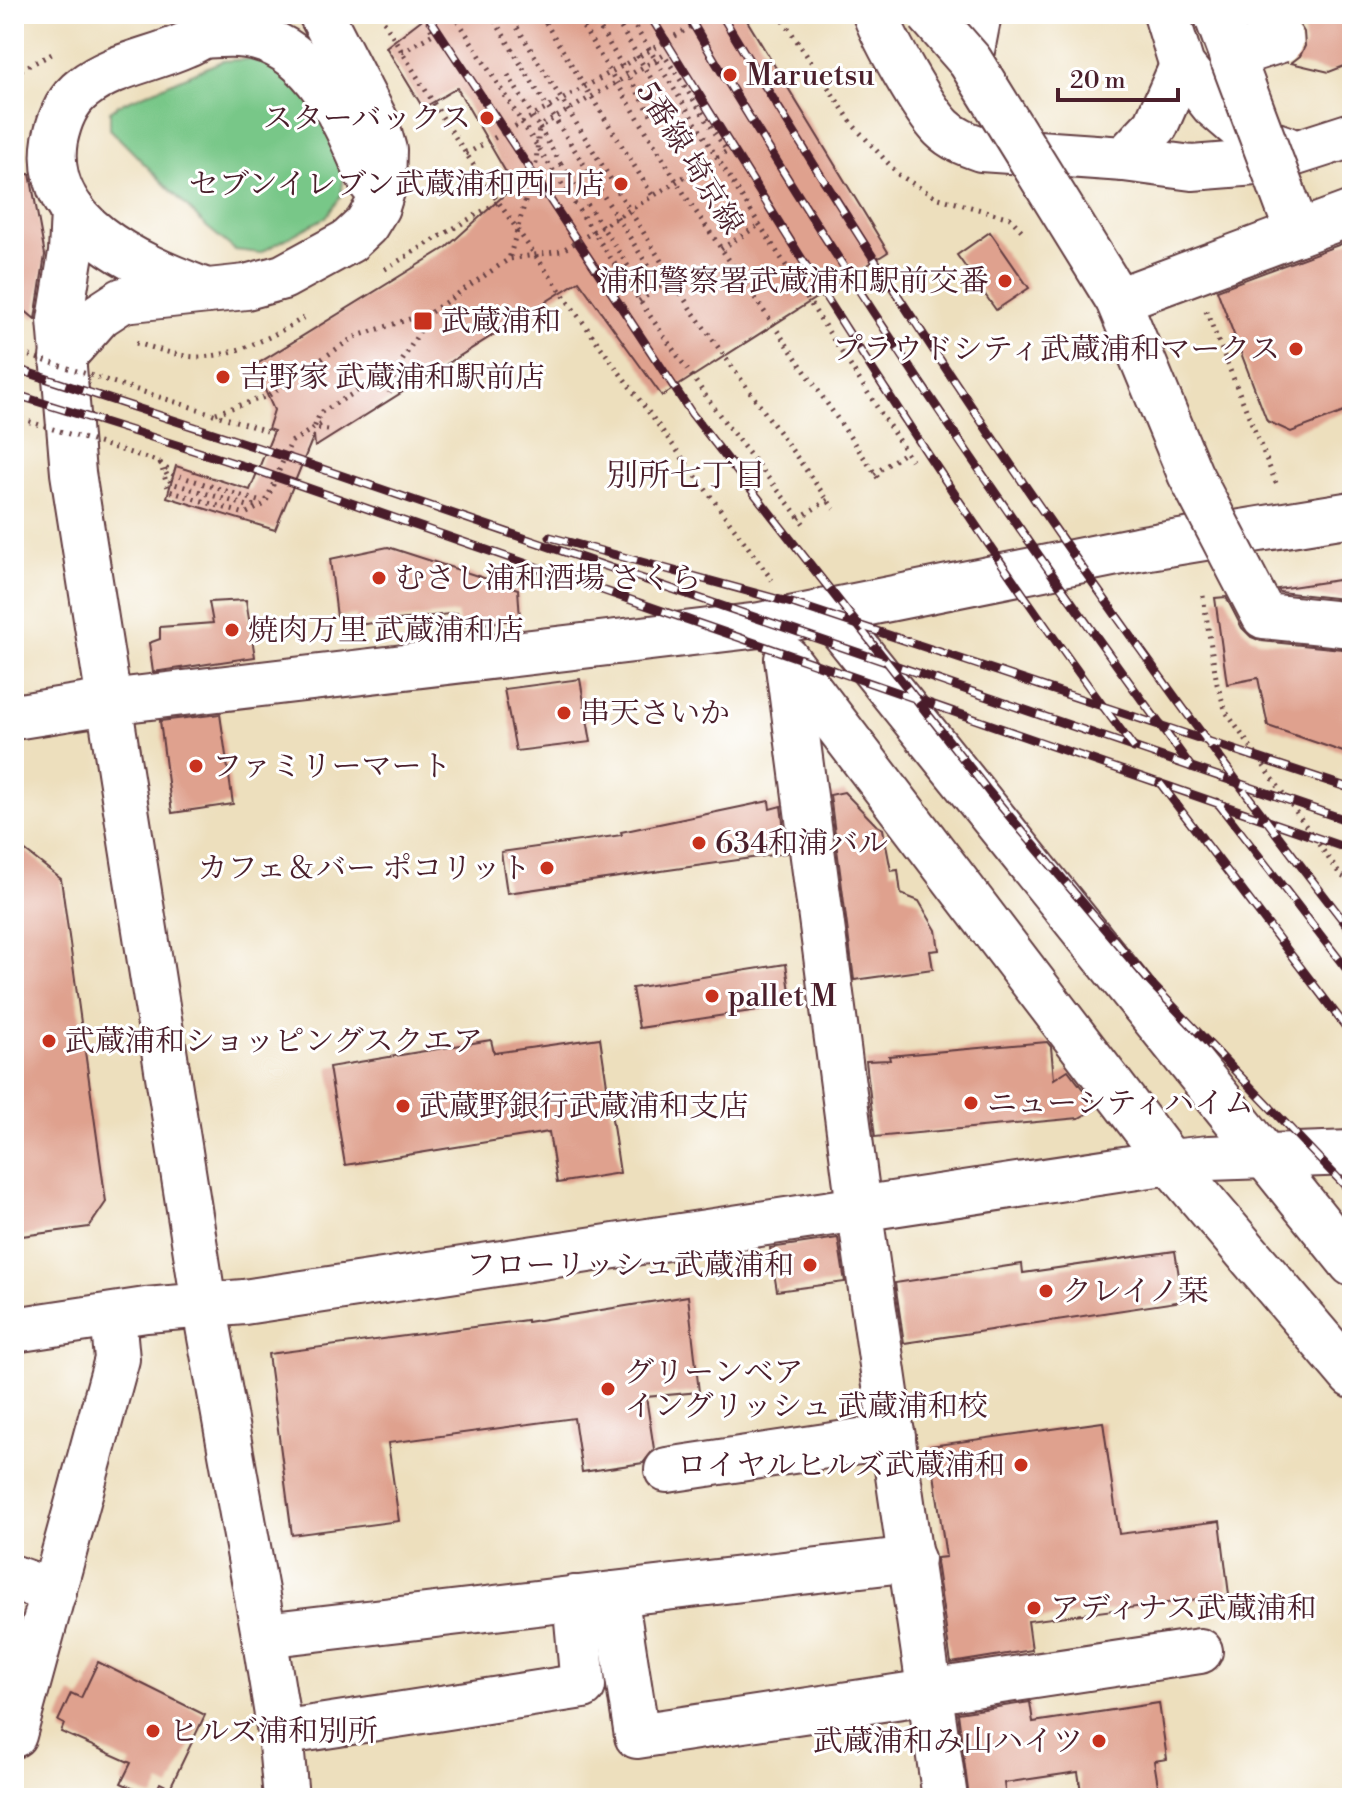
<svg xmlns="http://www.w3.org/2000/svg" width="1366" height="1812" viewBox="0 0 1366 1812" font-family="'Libre Bodoni','Noto Serif JP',serif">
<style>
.green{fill:#78c788;stroke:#61735a;stroke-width:2}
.building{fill:#dfa18e}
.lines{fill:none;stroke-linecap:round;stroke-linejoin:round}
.minor-casing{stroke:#623c41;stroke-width:48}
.path{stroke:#623c41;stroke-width:5;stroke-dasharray:2 6;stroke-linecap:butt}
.minor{stroke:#fff;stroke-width:44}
.rail-casing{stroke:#4a1f2b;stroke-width:9}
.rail{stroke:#fff;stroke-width:6;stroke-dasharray:18;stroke-linecap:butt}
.minor-bridge-casing{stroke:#623c41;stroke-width:48;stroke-linecap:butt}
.path-bridge{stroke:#623c41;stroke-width:5;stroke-dasharray:2 6;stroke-linecap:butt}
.minor-bridge{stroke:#fff;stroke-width:44}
.poi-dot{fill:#c8321e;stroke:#fff;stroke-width:3}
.labels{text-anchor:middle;stroke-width:6;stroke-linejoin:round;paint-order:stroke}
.poi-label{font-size:30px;fill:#4a1f2b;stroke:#fff;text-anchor:start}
.street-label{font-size:30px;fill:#4a1f2b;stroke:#fff}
.neighbourhood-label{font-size:32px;fill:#4a1f2b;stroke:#fff}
</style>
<rect width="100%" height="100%" fill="#fff"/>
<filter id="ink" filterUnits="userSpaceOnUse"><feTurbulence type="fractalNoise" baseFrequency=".0125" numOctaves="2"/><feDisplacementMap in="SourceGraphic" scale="16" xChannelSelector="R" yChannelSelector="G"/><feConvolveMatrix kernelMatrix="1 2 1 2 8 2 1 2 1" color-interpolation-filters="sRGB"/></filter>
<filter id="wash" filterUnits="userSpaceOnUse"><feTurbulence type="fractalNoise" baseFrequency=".006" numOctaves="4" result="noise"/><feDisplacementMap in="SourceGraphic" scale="32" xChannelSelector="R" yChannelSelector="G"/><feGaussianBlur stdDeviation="1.8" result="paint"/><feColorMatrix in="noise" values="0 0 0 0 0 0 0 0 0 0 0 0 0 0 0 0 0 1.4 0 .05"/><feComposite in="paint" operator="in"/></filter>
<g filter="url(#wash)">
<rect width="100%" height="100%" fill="#eddfbd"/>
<path class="green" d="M250,59L274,65L319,106L344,175L341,196L326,217L260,253L235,250L207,227L110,129V111L119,105L222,61Z"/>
<g id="blocks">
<g class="building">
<path d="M429,14H743L888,252L662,396L579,281L315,447L314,435L275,530L167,497L176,466L250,490L274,431L268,429L274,410L254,366L447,247L514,186L457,88L423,108L386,47Z"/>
<path d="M1271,14H1352V63L1329,72L1291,63L1300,56L1305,46L1304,32L1297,21L1287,16L1272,17Z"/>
<path d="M30,174L45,255L35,319L18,305L14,277V175Z"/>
<path d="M990,232L1029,288L996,310L957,255Z"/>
<path d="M1352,240V409L1291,432L1267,421L1217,290Z"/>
<path d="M388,547L518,589L520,619L460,627L457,613L356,625V615L337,617L330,559Z"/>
<path d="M1352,578V600L1280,592L1278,589Z"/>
<path d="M1226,597L1242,628L1251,637L1261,641L1352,650V755L1268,726L1258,678L1227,684L1215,598Z"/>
<path d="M246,600L255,657L153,672L149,643L160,639V627L213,623L209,602Z"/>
<path d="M580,679L591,742L516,751L504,689Z"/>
<path d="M220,714L233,804L172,813L160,721Z"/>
<path d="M844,792L876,825L883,829L891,871L898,870L901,894L919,901L936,930L939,950L930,951L933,969L854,980L830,795Z"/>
<path d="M769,801L770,809L781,806L787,853L507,893L501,852L622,835L621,832Z"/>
<path d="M14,842L61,879L106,1202L89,1227L14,1237Z"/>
<path d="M786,964L792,1005L639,1028L632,988Z"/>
<path d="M600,1038L620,1173L557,1183L549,1132L345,1165L329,1067L491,1040L494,1053Z"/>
<path d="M1047,1042L1051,1047L1054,1079L1068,1070L1097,1108L1079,1118L875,1137L866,1061L890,1060L889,1056Z"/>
<path d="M838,1238L845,1282L777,1291L770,1248Z"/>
<path d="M1175,1251L1183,1301L904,1343L895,1283L1022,1264L1023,1273Z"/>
<path d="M688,1296L699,1392L646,1397L654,1449L643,1463L582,1472L574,1418L388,1443L399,1521L292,1535L268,1354L527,1320V1322Z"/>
<path d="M1103,1422L1119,1534L1220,1521L1229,1595L1028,1621L1032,1650L951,1663L936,1562L937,1558L946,1557L930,1446Z"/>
<path d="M98,1662L205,1715L170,1788L160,1783L153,1798L121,1783L131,1763L61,1732L64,1724L58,1721L71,1693L81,1698Z"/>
<path d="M1030,1702L1033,1722L1159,1703L1167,1759L1154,1761L1160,1798H1082L1078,1772L1004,1783L1006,1798H969L958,1713Z"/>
</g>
</g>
</g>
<g filter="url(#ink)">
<use href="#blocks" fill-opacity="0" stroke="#623c41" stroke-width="2"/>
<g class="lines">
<defs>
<g id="minor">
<path d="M875,14C885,40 923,109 942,128C953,139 967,144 981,149L1124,159L1192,168L1268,162L1352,135"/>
<path d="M1166,14L1182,66L1213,105L1249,136L1285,148"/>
<path d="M201,36C219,35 238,33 257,38C321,54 348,130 372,184"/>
<path d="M970,61L979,14"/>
<path d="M1124,159L1156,125L1182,66"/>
<path d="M73,211L71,253L60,320L73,473L204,1304L264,1635L280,1733L286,1798"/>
<path d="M201,289C138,265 41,224 55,140C59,121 67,100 83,88C112,65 152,60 185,45C202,38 217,26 230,14"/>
<path d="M62,358L100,315L123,300L246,287L283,277L349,241L366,225L377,207L383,188L384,150L376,121L321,14"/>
<path d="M826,610L1352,1264"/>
<path d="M787,659L859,1207L945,1798"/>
<path d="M789,662L1170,1162L1352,1376"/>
<path d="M14,717L108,702L760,625L1137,549L1352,514"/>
<path d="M14,1330L146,1310L244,1302L1170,1162L1209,1158L1352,1153"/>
<path d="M667,1470L893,1436"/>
<path d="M14,1578L54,1592"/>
<path d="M615,1594L637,1736L1200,1651"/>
<path d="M264,1635L912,1559"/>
<path d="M280,1733L583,1686L575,1598"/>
<path d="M14,1735L117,1359L113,1316"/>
</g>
</defs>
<use href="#minor" class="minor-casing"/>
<g class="path">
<path d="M380,14C494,213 638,395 772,580"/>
<path d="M491,14L523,68"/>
<path d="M779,14L854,126L899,175L935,197L1010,218L1023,232"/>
<path d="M402,52L433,34L425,14"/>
<path d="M14,73L54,53"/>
<path d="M466,154L714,14"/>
<path d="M561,164L539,127L664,55L727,151L653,196"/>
<path d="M721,249L759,225"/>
<path d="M385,269L498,202"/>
<path d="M639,301L671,279"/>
<path d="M1206,311L1276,483"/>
<path d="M136,343C156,348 178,357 198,357C236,356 274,336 305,317"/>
<path d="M384,386L395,373L431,312"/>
<path d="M328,430L314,428L320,413L379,378L395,373L389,393"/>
<path d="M160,462L169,491L245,514L265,504L291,442L324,422"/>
<path d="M160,463L173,474L261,502"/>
<path d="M166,473L171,483L248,506L259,505"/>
<path d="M874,474L906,452"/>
<path d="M799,518L828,500"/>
<path d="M1203,596L1217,684L1226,712L1341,876L1352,881"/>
</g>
<use href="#minor" class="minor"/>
<defs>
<g id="rail">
<path d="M427,14L692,414L989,792L1148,980L1352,1193"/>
<path d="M649,14C803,263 958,513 1134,748"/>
<path d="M687,14C841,274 1012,524 1191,767"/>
<path d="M721,14C913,332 1123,638 1352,932"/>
<path d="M14,368L305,463L1352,822"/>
<path d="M14,394L253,469L1352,850"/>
<path d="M550,537L795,604L1352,789"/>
<path d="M1160,783L1352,1035"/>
<path d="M1217,802L1352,976"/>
</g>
</defs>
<use href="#rail" class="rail-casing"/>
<use href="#rail" class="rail"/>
<defs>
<g id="minor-bridge">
<path d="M929,14L970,61L1118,300L1190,474L1264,616L1352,625"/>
<path d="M1216,14L1298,233L1352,213"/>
<path d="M1231,56L1281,40"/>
<path d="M1118,300L1298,233"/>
</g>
</defs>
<use href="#minor-bridge" class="minor-bridge-casing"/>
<g class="path-bridge">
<path d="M454,14C536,147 622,278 713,406C742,447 776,486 806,527"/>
<path d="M509,14L690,308L834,509"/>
<path d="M575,14L688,200L880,481"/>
<path d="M627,14L745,202L911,460"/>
<path d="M617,21L668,107"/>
<path d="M601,30L652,116"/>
<path d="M523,68L656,279"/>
<path d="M508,75L539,127L536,163L509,259"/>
<path d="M561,164L643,289"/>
<path d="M14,351L267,431"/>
<path d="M216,413L268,396L354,337L431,312L509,259L561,251L653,196L540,14"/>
<path d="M14,417L160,462"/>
</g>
<use href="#minor-bridge" class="minor-bridge"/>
</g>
</g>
<g class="poi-dot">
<circle cx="730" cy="75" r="8"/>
<circle cx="487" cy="118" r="8"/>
<circle cx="621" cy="184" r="8"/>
<circle cx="1005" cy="281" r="8"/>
<rect x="413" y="311" width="20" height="20" rx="4"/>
<circle cx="1296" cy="349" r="8"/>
<circle cx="223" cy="377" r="8"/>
<circle cx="379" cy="578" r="8"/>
<circle cx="232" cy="630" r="8"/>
<circle cx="564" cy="713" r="8"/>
<circle cx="196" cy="766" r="8"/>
<circle cx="699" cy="843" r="8"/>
<circle cx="547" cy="868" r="8"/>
<circle cx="712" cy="996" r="8"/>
<circle cx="49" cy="1041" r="8"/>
<circle cx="971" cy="1103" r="8"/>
<circle cx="403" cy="1106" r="8"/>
<circle cx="810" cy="1265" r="8"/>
<circle cx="1046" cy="1291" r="8"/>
<circle cx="608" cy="1389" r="8"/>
<circle cx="1021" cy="1465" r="8"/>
<circle cx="1034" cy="1608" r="8"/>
<circle cx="153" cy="1731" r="8"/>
<circle cx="1099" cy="1741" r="8"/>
</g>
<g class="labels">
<g class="poi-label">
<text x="746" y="85">Maruetsu</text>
<text x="471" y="128" text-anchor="end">スターバックス</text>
<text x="605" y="194" text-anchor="end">セブンイレブン武蔵浦和西口店</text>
<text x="989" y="291" text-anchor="end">浦和警察署武蔵浦和駅前交番</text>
<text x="441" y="331">武蔵浦和</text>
<text x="1280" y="359" text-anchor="end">プラウドシティ武蔵浦和マークス</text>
<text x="239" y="387">吉野家 武蔵浦和駅前店</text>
<text x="395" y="588">むさし浦和酒場 さくら</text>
<text x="248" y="640">焼肉万里 武蔵浦和店</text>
<text x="580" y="723">串天さいか</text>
<text x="212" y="776">ファミリーマート</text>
<text x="715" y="853">634和浦バル</text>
<text x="531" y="878" text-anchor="end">カフェ＆バー ポコリット</text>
<text x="728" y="1006">pallet M</text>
<text x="65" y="1051">武蔵浦和ショッピングスクエア</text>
<text x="987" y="1113">ニューシティハイム</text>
<text x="419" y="1116">武蔵野銀行武蔵浦和支店</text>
<text x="794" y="1275" text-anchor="end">フローリッシュ武蔵浦和</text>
<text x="1062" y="1301">クレイノ栞</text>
<text x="624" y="1382">グリーンベア<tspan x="624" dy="34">イングリッシュ 武蔵浦和校</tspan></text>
<text x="1005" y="1475" text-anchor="end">ロイヤルヒルズ武蔵浦和</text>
<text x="1050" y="1618">アディナス武蔵浦和</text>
<text x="169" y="1741">ヒルズ浦和別所</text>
<text x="1083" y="1751" text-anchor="end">武蔵浦和み山ハイツ</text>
</g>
<g class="street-label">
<text transform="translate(690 158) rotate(58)" y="10">5番線 埼京線</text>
</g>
<g class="neighbourhood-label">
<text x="686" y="486">別所七丁目</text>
</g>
</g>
<rect width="1366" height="1812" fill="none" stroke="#fff" stroke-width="48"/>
<path d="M1058 88v12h120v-12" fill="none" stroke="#4a1f2b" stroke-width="4"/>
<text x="1070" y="88" font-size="24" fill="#4a1f2b" stroke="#ffffff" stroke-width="6" paint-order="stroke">20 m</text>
</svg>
